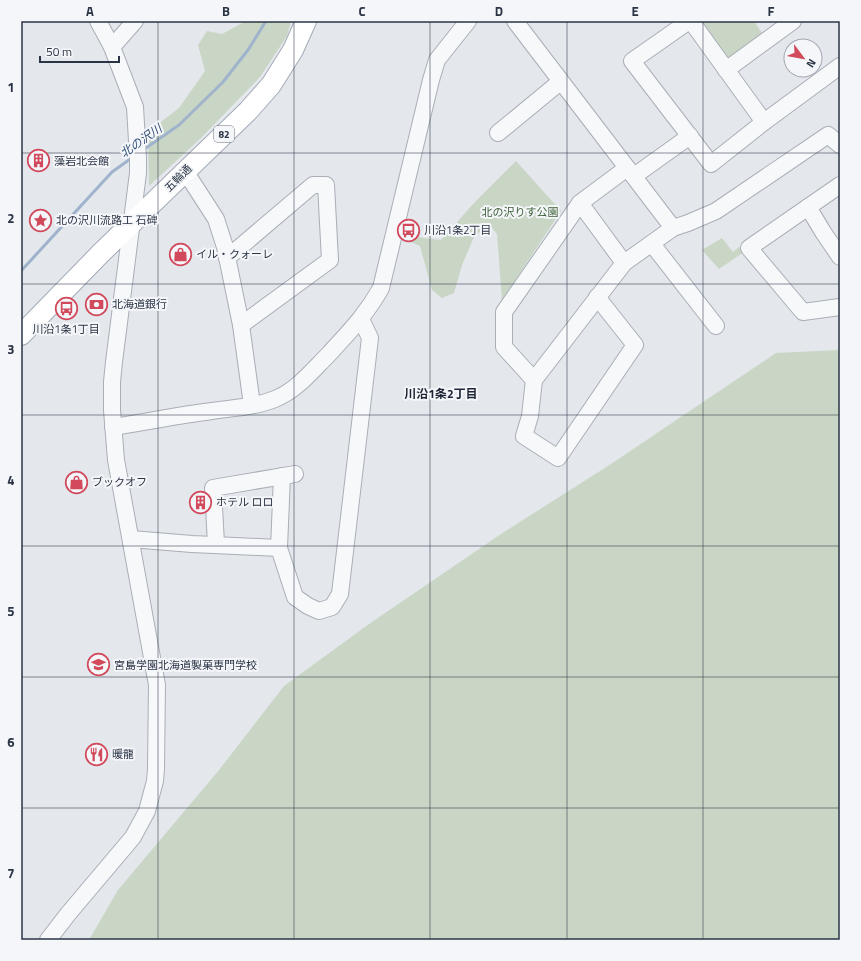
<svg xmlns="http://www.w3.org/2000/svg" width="861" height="961" viewBox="0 0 861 961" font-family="'Titillium Web','Noto Sans JP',sans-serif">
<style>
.green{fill:#c9d6c5}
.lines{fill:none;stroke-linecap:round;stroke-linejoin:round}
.stream{stroke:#9fb4cc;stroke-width:3}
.minor-casing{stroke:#a9aeb7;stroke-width:18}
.major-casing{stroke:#a3abb8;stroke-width:22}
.minor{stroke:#f7f8fa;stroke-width:16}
.major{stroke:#fff;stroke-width:20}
.grid{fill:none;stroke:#2b3445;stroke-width:1;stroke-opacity:0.55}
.labels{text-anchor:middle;stroke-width:4;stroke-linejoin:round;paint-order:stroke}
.shield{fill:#f4f6f9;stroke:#676e7b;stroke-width:1}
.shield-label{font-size:10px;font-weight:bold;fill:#2b3445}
.poi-label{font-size:11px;fill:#2b3445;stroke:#f4f6f9;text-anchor:start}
.street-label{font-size:11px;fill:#2b3445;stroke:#f4f6f9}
.park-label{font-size:11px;fill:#3f6138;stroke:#f4f6f9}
.water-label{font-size:12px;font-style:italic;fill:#34527a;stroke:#f4f6f9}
.neighbourhood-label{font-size:12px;font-weight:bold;fill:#1d2536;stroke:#f4f6f9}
.neatline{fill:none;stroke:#2b3445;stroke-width:1.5}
.grid-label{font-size:13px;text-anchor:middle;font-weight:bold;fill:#2b3445}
</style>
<rect width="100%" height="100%" fill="#e4e7ec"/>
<g class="green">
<path d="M246,21H291L287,36L260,77L201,138L149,186L148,132L179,108L205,71L198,45L207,31L222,34Z"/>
<path d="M705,21H754L764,36L727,64L698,26Z"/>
<path d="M516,161L561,211L502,300L497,234L490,225L483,229L474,237L462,265L454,293L442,298L432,290L420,246L408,241L409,236L441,240L474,203Z"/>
<path d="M722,238L733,252L739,247L744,252L719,269L702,250Z"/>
<path d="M840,350V940H89L118,890L219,770L284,686L369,624L504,532L608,466L776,353Z"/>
</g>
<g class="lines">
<g class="stream">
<path d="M143,150L179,125L223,82L248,50L266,21"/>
<path d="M21,271L112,172L133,157"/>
</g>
<defs>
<g id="minor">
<path d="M515,21L673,228L624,263L534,380"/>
<path d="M689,21L632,61L711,164L764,122L840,66"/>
<path d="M691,21L764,122"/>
<path d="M112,47L135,21"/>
<path d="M726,70L793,21"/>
<path d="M498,133L560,82"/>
<path d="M185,171L216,219L225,247L241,325L252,405"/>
<path d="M634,176L690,136"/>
<path d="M840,185L749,248L803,312L840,307"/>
<path d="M580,203L624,263"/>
<path d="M808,207L823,232L840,257"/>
<path d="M673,228L688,223L716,211L828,135L840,145"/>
<path d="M652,244L716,326"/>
<path d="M227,258L313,185H326L330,260L241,325"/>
<path d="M597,297L635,345L558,458L524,436L530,416L534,380L504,347V312L580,203L627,168"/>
<path d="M113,427C146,422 179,415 212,411C233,408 255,407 275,399C297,390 312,371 328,355C349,332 366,315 381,288L431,80L437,60L468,21"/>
<path d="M131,539L192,544L279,548L295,597L308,606L319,611L332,607L340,594L370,338L361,319"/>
<path d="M216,544L213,488L295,474"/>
<path d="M279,548L282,476"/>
<path d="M48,940L68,914L133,837L147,811L155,781L156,769L157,685L116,460L112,410V382L114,362L138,173V158L135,107L112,47L98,21"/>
</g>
<path id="major" d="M21,335L101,253L248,111L271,85L293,50L306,21"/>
</defs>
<use href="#minor" class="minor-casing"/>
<use href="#major" class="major-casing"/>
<use href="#minor" class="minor"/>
<use href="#major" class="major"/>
</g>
<path class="grid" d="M158,21V940M294,21V940M430,21V940M567,21V940M703,21V940M21,153H840M21,284H840M21,415H840M21,546H840M21,677H840M21,808H840"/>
<defs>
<symbol id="building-ring" viewBox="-11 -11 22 22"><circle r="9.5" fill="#f4f6f9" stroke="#d1495b" stroke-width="1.5"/><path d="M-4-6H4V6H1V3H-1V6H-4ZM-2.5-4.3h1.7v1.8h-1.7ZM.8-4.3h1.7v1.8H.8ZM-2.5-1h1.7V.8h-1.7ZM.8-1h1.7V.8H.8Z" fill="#d1495b"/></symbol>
<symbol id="sight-ring" viewBox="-11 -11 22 22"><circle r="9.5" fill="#f4f6f9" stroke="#d1495b" stroke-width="1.5"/><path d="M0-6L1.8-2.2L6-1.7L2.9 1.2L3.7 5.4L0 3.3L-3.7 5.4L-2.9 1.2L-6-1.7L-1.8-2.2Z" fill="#d1495b"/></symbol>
<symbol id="bus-ring" viewBox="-11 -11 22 22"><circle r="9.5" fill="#f4f6f9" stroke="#d1495b" stroke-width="1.5"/><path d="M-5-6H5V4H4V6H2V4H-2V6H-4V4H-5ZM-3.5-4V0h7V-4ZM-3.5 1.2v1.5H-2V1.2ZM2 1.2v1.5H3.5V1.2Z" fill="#d1495b"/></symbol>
<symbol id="shop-ring" viewBox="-11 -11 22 22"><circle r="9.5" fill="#f4f6f9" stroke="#d1495b" stroke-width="1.5"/><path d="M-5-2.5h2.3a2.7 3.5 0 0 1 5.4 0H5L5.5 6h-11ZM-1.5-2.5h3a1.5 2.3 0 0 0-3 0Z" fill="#d1495b"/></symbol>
<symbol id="bank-ring" viewBox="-11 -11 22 22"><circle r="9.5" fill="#f4f6f9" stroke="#d1495b" stroke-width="1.5"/><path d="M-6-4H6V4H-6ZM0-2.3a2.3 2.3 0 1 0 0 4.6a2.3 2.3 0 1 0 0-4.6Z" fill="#d1495b"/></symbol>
<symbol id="university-ring" viewBox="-11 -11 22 22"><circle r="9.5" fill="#f4f6f9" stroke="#d1495b" stroke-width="1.5"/><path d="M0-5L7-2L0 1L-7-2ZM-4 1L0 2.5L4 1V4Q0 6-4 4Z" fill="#d1495b"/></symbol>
<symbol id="restaurant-ring" viewBox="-11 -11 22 22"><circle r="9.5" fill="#f4f6f9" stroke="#d1495b" stroke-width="1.5"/><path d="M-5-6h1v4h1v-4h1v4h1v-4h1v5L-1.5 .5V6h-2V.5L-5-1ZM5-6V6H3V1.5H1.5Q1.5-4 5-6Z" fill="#d1495b"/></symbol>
</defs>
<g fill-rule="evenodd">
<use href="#building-ring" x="26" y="148" width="25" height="25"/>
<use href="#sight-ring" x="28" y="208" width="25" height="25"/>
<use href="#bus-ring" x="396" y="218" width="25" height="25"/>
<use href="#shop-ring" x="168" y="242" width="25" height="25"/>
<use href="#bank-ring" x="84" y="292" width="25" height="25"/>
<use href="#bus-ring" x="54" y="296" width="25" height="25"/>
<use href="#shop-ring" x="64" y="470" width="25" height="25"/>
<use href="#building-ring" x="188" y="490" width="25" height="25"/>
<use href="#university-ring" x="86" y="652" width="25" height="25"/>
<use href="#restaurant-ring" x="84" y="742" width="25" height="25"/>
</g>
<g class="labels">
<rect class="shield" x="214" y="126" width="20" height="16" rx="3"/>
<g class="shield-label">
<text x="224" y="138">82</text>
</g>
<g class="poi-label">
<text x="54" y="165">藻岩北会館</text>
<text x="56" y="224">北の沢川流路工 石碑</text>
<text x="424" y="234">川沿1条2丁目</text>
<text x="196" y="258">イル・クォーレ</text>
<text x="112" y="308">北海道銀行</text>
<text x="66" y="333" text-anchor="middle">川沿1条1丁目</text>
<text x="92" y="486">ブックオフ</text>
<text x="216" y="506">ホテル ロロ</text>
<text x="114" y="669">宮島学園北海道製菓専門学校</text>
<text x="112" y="758">暖龍</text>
</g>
<g class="street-label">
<text transform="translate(178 178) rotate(-45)" y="4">五輪通</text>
</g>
<g class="park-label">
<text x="520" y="216">北の沢りす公園</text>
</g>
<g class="water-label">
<text transform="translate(141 141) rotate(-35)" y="4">北の沢川</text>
</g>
<g class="neighbourhood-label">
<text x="441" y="398">川沿1条2丁目</text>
</g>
</g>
<rect width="861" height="961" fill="none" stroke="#f4f6f9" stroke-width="44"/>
<g transform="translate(803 58) rotate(122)"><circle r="19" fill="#f4f6f9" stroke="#a4a8b1"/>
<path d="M0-3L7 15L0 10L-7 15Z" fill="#d1495b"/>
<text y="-6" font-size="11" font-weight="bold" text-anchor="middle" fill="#2b3445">N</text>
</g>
<path d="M40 56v6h79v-6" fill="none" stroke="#2b3445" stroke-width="2"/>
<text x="46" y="56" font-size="12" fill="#2b3445" stroke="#f4f6f9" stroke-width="3" paint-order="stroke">50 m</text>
<rect x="22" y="22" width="817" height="917" class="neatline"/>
<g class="grid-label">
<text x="90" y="16">A</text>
<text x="226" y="16">B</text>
<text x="362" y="16">C</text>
<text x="499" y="16">D</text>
<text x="635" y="16">E</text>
<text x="771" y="16">F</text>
<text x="11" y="92">1</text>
<text x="11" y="223">2</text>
<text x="11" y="354">3</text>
<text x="11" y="485">4</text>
<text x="11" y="616">5</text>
<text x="11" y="747">6</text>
<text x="11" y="878">7</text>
</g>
</svg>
